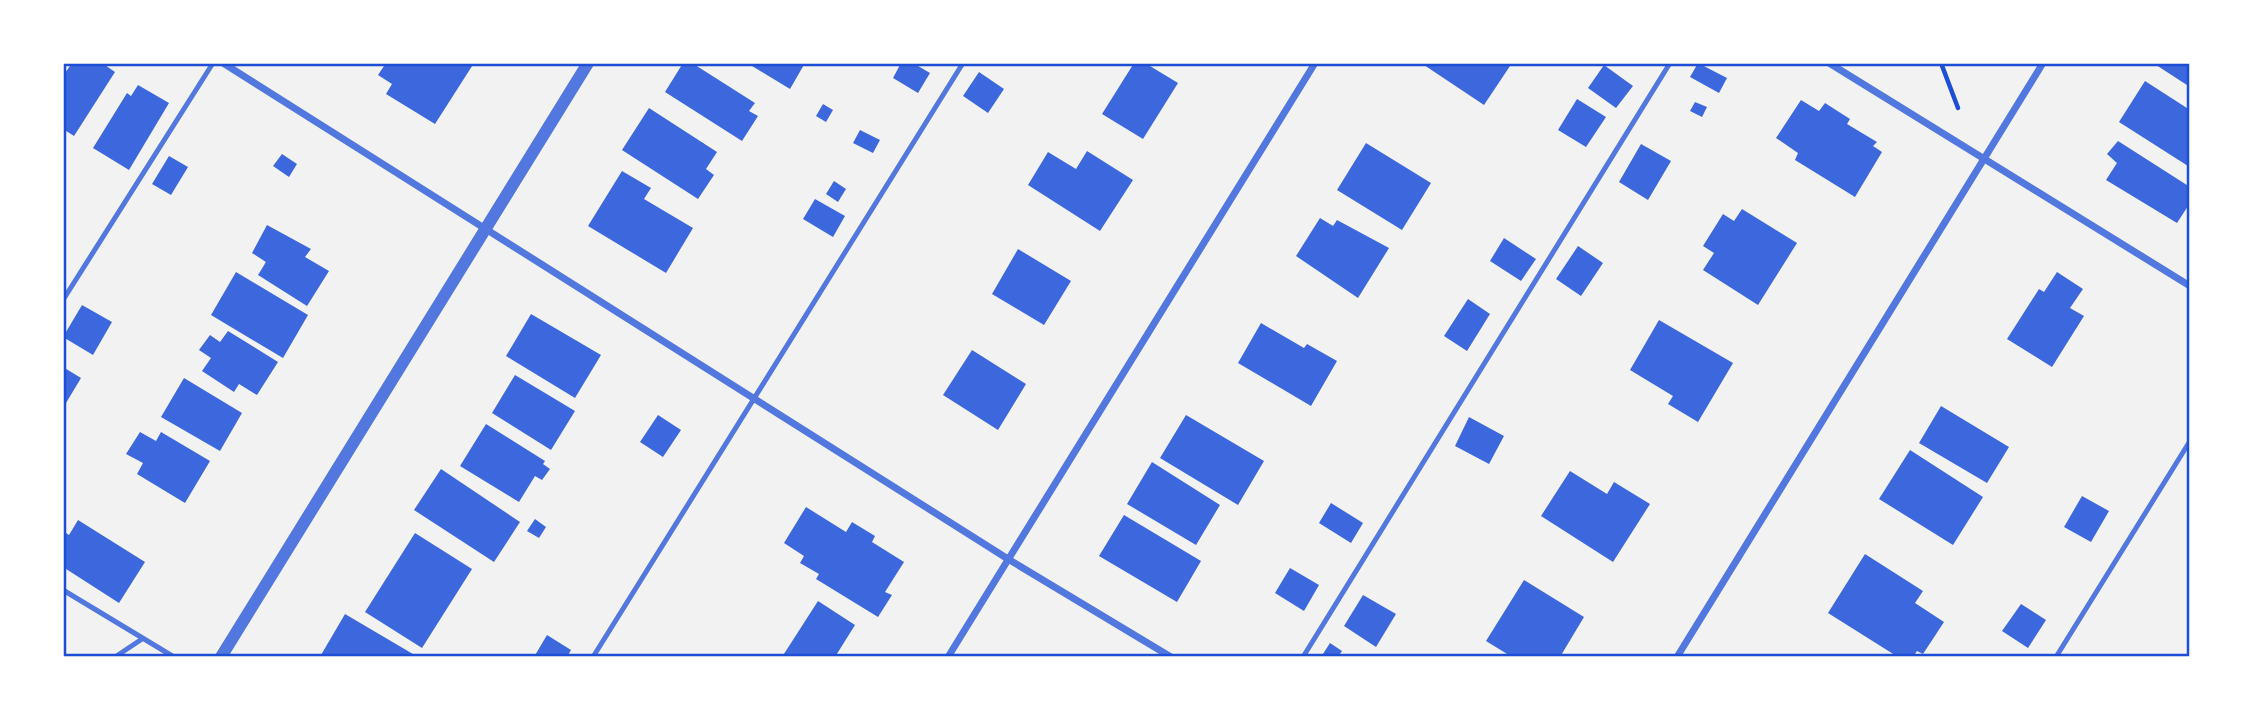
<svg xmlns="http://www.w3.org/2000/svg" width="2253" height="720" viewBox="0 0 2253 720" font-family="Rubik,sans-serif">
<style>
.building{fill:#3d67dc}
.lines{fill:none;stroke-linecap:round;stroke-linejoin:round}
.path{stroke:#1d4ed8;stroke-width:4.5}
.service{stroke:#5277de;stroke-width:5}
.minor{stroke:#5277de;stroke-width:7}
.tertiary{stroke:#5277de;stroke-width:12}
.neatline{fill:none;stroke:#1d4ed8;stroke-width:2.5}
</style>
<rect width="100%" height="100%" fill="#f2f2f2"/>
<g class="building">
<path d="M72,63H102L115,72L74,136L63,129V76Z"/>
<path d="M386,63H474L435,124L386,94L392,84L378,75Z"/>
<path d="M683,63H692L755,103L749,111L758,116L742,141L665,92Z"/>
<path d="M747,63H805L790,89Z"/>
<path d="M901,63H913L930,73L918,93L893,78Z"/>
<path d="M1134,63H1145L1178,83L1143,139L1102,114Z"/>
<path d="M1421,63H1512L1484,105Z"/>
<path d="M1698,63L1727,78L1719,93L1690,77Z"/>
<path d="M2153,63H2190V87Z"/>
<path d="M1604,65L1633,86L1616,108L1588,88Z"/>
<path d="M979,72L1004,89L988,113L963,96Z"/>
<path d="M2145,81L2190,110L2188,166L2119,122Z"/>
<path d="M138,85L169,103L129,170L93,148L127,93L131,96Z"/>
<path d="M1577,99L1606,117L1586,147L1558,130Z"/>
<path d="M1801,100L1819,111L1825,103L1850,119L1847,124L1877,142L1873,146L1882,152L1855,197L1795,160L1798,153L1776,138Z"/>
<path d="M1695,102L1707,107L1702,117L1690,111Z"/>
<path d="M823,104L833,110L826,122L816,116Z"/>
<path d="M649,108L717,152L706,169L714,175L698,199L622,150Z"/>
<path d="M860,130L880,140L873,153L853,143Z"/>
<path d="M2118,141L2190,187V203L2177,223L2106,180L2117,163L2107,154Z"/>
<path d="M1366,143L1431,183L1402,230L1337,190Z"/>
<path d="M1641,144L1671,161L1648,200L1619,182Z"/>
<path d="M1087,151L1133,180L1100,231L1028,185L1048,152L1076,169Z"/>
<path d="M282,154L297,164L289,177L273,166Z"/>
<path d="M169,156L188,167L171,195L152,184Z"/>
<path d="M622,171L651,188L644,199L693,228L666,273L588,226Z"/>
<path d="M834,181L846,189L838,202L826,194Z"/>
<path d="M815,199L845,216L833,237L803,219Z"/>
<path d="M1742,209L1797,243L1758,305L1703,270L1714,253L1703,246L1723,214L1734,221Z"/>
<path d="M1320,218L1333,226L1337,220L1389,248L1358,298L1296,256Z"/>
<path d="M267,225L311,249L305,257L329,271L307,306L258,275L266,262L252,253Z"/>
<path d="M1504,238L1536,259L1521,281L1490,261Z"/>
<path d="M1578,246L1603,263L1581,296L1556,279Z"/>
<path d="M1018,249L1071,281L1044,325L992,294Z"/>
<path d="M236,272L308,315L283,358L211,315Z"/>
<path d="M2057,272L2083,289L2070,308L2084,316L2052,367L2007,339L2039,289L2044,292Z"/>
<path d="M1468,299L1490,314L1467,351L1444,336Z"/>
<path d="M82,305L112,322L93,355L63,337Z"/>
<path d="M531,314L601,355L575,398L506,356Z"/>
<path d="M1659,320L1733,363L1698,422L1668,404L1673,396L1630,370Z"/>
<path d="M1261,323L1304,348L1307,344L1337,361L1311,406L1238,363Z"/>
<path d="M228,331L278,362L257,395L239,384L234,392L202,371L211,358L199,350L210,335L220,342Z"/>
<path d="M972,350L1026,384L998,430L943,395Z"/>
<path d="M63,367L81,378L63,408Z"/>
<path d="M515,375L575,411L551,450L492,413Z"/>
<path d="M184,378L242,413L220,451L161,417Z"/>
<path d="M1941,406L2009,447L1987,483L1919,443Z"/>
<path d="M658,415L681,430L663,457L640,442Z"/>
<path d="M1186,415L1264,461L1238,505L1160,458Z"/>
<path d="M1469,417L1504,436L1489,464L1455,446Z"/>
<path d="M486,424L545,461L543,464L550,469L542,480L535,476L519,502L460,466Z"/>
<path d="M140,432L156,441L161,432L210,461L185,503L137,474L143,463L126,454Z"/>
<path d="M1910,450L1983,497L1953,545L1879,499Z"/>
<path d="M1152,462L1220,505L1196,545L1127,504Z"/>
<path d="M441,469L520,522L494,562L414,510Z"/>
<path d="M1570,471L1607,494L1614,482L1650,504L1613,562L1541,516Z"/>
<path d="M2082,496L2109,511L2091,542L2064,527Z"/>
<path d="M1331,503L1363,523L1351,543L1319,523Z"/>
<path d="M806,507L846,532L852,522L875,536L872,542L904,562L885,592L892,595L878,617L816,579L819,574L800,563L804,556L784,543Z"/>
<path d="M1124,515L1201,561L1177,602L1099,556Z"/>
<path d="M535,519L546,527L539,538L527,531Z"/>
<path d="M78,520L145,562L119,603L63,567V531L69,535Z"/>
<path d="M415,533L472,569L422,648L365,612Z"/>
<path d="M1865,554L1923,591L1915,603L1944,622L1923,654L1917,651L1913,657H1898L1828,613Z"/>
<path d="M1290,568L1319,585L1304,611L1275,593Z"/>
<path d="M1524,580L1584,617L1560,657H1512L1486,641Z"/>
<path d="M1363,595L1396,614L1376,647L1344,626Z"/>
<path d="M818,601L855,625L835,657H782Z"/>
<path d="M2021,604L2046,620L2028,648L2002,631Z"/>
<path d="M345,614L418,657H324L321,655Z"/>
<path d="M547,635L571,650L567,657H534Z"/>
<path d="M1330,643L1342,651L1338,657H1321Z"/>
</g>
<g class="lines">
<path class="path" d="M1941,63L1958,108"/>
<g class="service">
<path d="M63,300L213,63"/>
<path d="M63,590L174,657"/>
<path d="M115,657L142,639"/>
<path d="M593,657L963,63"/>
<path d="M1303,657L1670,63"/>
<path d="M2056,657L2190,441"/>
</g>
<g class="minor">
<path d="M223,63L1008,559L1171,657"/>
<path d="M1829,63L2190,286"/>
<path d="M948,657L1315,63"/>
<path d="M1677,657L2043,63"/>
</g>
<path class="tertiary" d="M221,657L588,63"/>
</g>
<rect width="2253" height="720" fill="none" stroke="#ffffff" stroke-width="130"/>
<rect x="65" y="65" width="2123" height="590" class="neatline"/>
</svg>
